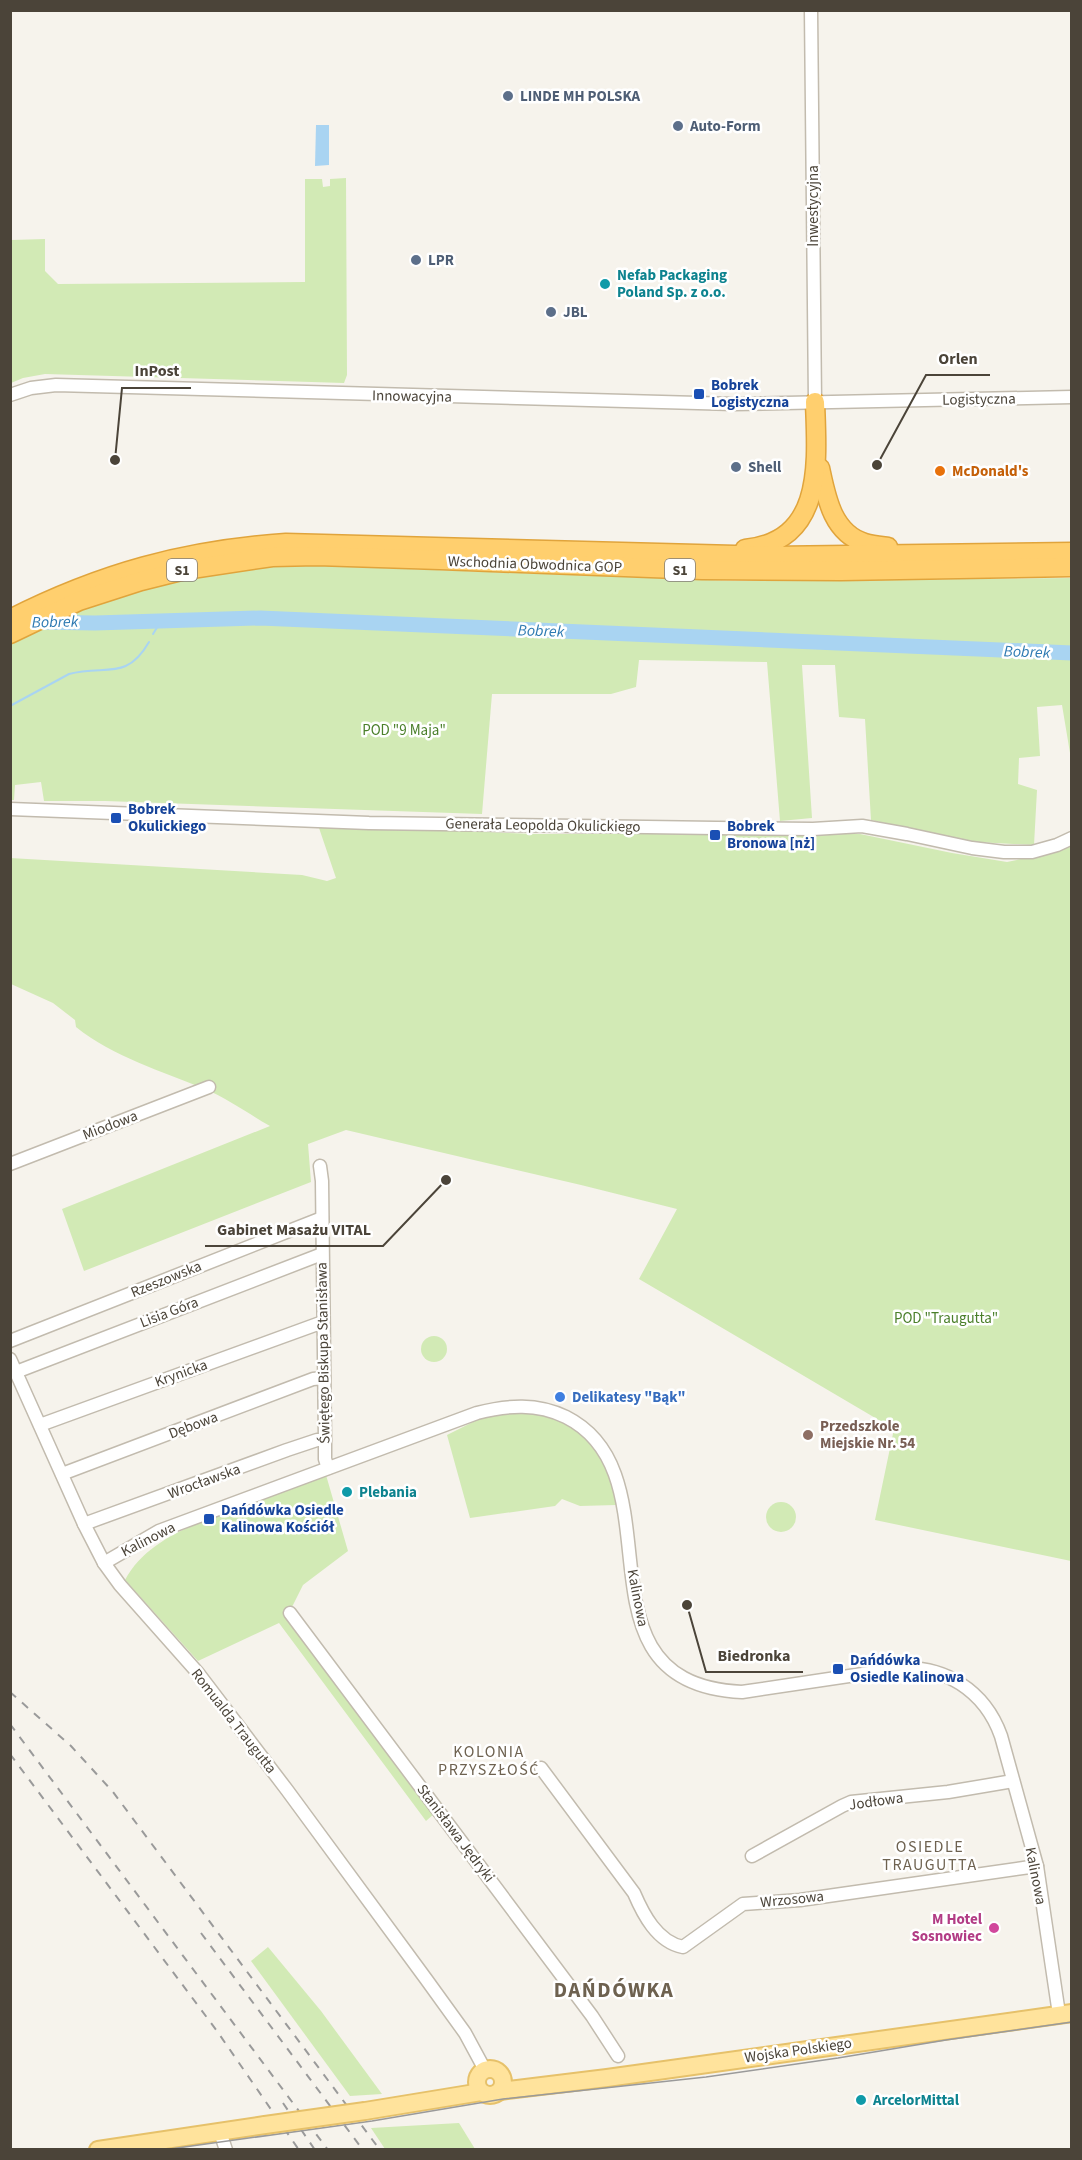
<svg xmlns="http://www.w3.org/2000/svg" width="1082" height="2160" viewBox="0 0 1082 2160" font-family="'Source Sans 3',sans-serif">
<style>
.green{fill:#d2eab5}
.water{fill:#a9d4f2}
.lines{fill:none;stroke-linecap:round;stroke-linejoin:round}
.stream{stroke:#a9d4f2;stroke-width:2}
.river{stroke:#a9d4f2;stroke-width:15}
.minor-casing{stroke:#c2bbae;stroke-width:15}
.major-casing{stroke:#e6c16a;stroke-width:20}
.highway-casing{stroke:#e0a43c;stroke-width:21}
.minor{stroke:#fff;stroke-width:12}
.major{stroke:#ffe39c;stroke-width:16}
.highway{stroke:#ffcf6e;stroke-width:18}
.tram{stroke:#9a9a9a;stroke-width:1.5}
.rail{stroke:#9a9a9a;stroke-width:2;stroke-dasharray:8 8;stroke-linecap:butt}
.major-bridge-casing{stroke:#e6c16a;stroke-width:20;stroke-linecap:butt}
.major-bridge{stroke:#ffe39c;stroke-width:16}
.service-dot{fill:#5c6f8a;stroke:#fff;stroke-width:2}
.culture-dot{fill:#0f9aa8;stroke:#fff;stroke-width:2}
.transit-dot{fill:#1a4fb4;stroke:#fff;stroke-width:2}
.food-dot{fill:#e8710a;stroke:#fff;stroke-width:2}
.shop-dot{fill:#3f7fe0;stroke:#fff;stroke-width:2}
.education-dot{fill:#8d6e63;stroke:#fff;stroke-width:2}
.hotel-dot{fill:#d1479c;stroke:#fff;stroke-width:2}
.labels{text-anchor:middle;stroke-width:5;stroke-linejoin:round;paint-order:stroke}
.shield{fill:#fff;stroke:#817c74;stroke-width:1.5}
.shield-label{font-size:14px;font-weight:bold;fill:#4b4439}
.service-label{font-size:15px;font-weight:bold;fill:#4e5e75;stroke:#fff;text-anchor:start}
.street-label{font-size:15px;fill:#4b4439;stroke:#fff}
.culture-label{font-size:15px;font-weight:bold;fill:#0d838f;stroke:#fff;text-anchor:start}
.transit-label{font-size:15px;font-weight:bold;fill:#164399;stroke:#fff;text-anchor:start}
.food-label{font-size:15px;font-weight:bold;fill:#c56008;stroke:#fff;text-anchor:start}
.park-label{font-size:15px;fill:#4a7f2a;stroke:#fff}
.shop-label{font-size:15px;font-weight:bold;fill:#366cbe;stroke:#fff;text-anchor:start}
.education-label{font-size:15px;font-weight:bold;fill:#785e54;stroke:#fff;text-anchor:start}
.hotel-label{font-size:15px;font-weight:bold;fill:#b23c85;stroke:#fff;text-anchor:end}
.water-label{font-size:16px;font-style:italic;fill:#2e7ab2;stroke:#fff}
.neighbourhood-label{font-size:16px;letter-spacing:1.5px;fill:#6e6250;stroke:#fff}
.district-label{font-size:21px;font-weight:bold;letter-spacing:1.5px;fill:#6e6250;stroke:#fff}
.leader{fill:none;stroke:#4b4439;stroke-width:2}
.callout-dot{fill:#4b4439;stroke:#fff;stroke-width:2}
.callout-label{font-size:16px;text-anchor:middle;font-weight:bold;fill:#4b4439;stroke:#fff;stroke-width:5;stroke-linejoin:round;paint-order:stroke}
</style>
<rect width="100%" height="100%" fill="#f6f3ec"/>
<g class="green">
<path d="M346,178L347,375L344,383L45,374L23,378L11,383V240L45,239V271L58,284L305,282V179H322L323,187L330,186V179Z"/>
<path d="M276,564L736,581L1071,578V759L1062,705L1037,707L1040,756L1019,758L1018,784L1037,790L1034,845L977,842L871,820L865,719L839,717L835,665H802L812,818L780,821L767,662L639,660L636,687L611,694H492L482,814L105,801H44L41,782L15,785L14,800H11L10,645L81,609L142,588Z"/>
<path d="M318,825L534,834H860L952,853L1007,862L1054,852L1071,841V1561L875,1520L894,1429L639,1279L677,1209L581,1185L346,1130L308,1144L311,1182L84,1271L62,1209L270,1126C249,1114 228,1099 205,1089C162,1071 113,1057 76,1027L75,1020L53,1003L11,984L10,858L302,875L327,881L336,878Z"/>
<circle cx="434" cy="1349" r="13"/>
<path d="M507,1411L538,1412L566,1422L588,1435L611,1472L616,1505L580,1506L562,1499L555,1506L470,1518L447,1435L485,1416Z"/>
<path d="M326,1475L348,1551L303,1585L288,1615L435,1813L426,1821L279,1623L198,1661L125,1580C148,1537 201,1522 244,1506C271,1496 298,1485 326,1475Z"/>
<circle cx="781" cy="1517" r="15"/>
<path d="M268,1947L321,2011L382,2094L350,2096L251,1961Z"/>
<path d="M459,2123L475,2149H385L371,2128Z"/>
</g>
<path class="water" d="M316,125H329V165L315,166Z"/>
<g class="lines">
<g class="stream">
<path d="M153,634L161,621"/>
<path d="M10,706L69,674C105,664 126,682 149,642"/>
</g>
<path class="river" d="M37,622L95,623L260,618L1072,653"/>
<defs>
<g id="minor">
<path d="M811,10L815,402"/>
<path d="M10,395L31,388L56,385L734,404L1072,397"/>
<path d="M10,809L369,823L716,828L813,829L862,826L907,834L972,848L1004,852H1032L1057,845L1072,838"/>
<path d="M10,1164L209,1087"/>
<path d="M320,1166L322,1181L325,1440V1459L328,1468"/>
<path d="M10,1341L322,1218"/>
<path d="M10,1359L84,1524L104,1563L120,1585L198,1673L287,1790L426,1979L465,2033L485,2070"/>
<path d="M16,1372L322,1254"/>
<path d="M40,1425L323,1322"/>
<path d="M62,1474L313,1379L324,1378"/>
<path d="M84,1524L287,1450L317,1440H325"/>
<path d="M104,1563L159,1531L477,1413C508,1405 537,1403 566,1417C683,1476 565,1684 742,1692L896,1669C944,1664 985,1691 1001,1736L1037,1866L1059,2014"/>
<path d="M290,1613L592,2016L618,2056"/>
<path d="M541,1768L634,1893C643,1914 657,1942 683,1947L743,1904L800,1900L1037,1866"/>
<path d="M752,1856L842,1806L851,1802L948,1792L1013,1781"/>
<path d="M220,2132L226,2150"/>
</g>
<g id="major">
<circle cx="490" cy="2082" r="13"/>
<path d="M500,2091L607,2078L1072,2013"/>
<path d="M365,2111L481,2092"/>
<path d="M98,2150L265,2125"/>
</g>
<g id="highway">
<path d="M820,468C826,496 832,533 865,543C872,545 881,546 888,547"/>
<path d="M745,549C825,541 817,461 815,402"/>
<path d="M10,619C101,573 184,550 286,543L771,556L1072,552"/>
<path d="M10,634L79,601L141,581L185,570L272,557L317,556L440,560L702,570L841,571L1072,567"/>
</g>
</defs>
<use href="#minor" class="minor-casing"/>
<use href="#major" class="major-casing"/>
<use href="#highway" class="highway-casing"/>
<use href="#minor" class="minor"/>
<use href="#major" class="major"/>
<use href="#highway" class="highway"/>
<path class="tram" d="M163,2150L372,2121L503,2099L706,2077L838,2058L946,2040L1072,2022"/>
<g class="rail">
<path d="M10,1692L71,1746L113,1792L380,2150"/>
<path d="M10,1724L328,2150"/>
<path d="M10,1754L217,2031L299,2150"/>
<path d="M201,1933L363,2150"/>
<path d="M283,2103L315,2150"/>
</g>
<defs>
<path id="major-bridge" d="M265,2125L365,2111"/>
</defs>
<use href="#major-bridge" class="major-bridge-casing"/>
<use href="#major-bridge" class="major-bridge"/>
</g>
<g class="service-dot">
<circle cx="508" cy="96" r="6"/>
<circle cx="678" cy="126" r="6"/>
<circle cx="416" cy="260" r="6"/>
<circle cx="551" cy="312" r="6"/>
<circle cx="736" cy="467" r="6"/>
</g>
<g class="culture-dot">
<circle cx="605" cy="284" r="6"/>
<circle cx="347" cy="1492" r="6"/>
<circle cx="861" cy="2100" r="6"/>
</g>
<g class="transit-dot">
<rect x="693" y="388" width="12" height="12" rx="3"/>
<rect x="110" y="812" width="12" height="12" rx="3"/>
<rect x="709" y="829" width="12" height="12" rx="3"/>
<rect x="203" y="1513" width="12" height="12" rx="3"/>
<rect x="832" y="1663" width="12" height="12" rx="3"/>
</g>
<circle class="food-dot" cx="940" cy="471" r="6"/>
<circle class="shop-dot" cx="560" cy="1397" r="6"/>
<circle class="education-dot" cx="808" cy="1435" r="6"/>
<circle class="hotel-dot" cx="994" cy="1928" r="6"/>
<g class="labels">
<g class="shield">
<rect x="167" y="559" width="30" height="22" rx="4.5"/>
<rect x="665" y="559" width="30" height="22" rx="4.5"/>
</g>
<g class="shield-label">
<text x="182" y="575">S1</text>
<text x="680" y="575">S1</text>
</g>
<g class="service-label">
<text x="520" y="101">LINDE MH POLSKA</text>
<text x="690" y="131">Auto-Form</text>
<text x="428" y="265">LPR</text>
<text x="563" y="317">JBL</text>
<text x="748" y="472">Shell</text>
</g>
<g class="street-label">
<text transform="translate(813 206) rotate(-90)" y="5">Inwestycyjna</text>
<text transform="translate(412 396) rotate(1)" y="5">Innowacyjna</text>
<text transform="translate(979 399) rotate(-1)" y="5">Logistyczna</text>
<text transform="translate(535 564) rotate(2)" y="5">Wschodnia Obwodnica GOP</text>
<text transform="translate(543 825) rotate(1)" y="5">Generała Leopolda Okulickiego</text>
<text transform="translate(110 1125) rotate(-21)" y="5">Miodowa</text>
<text transform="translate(166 1279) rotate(-22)" y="5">Rzeszowska</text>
<text transform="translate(169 1312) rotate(-21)" y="5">Lisia Góra</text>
<text transform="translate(323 1353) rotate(-91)" y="5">Świętego Biskupa Stanisława</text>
<text transform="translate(181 1373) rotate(-20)" y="5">Krynicka</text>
<text transform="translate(193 1425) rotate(-21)" y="5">Dębowa</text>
<text transform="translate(204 1481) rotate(-20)" y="5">Wrocławska</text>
<text transform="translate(148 1539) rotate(-27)" y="5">Kalinowa</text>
<text transform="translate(638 1598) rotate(79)" y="5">Kalinowa</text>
<text transform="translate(234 1721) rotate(52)" y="5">Romualda Traugutta</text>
<text transform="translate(876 1801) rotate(-8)" y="5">Jodłowa</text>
<text transform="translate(456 1833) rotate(53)" y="5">Stanisława Jędryki</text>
<text transform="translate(1036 1876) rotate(79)" y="5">Kalinowa</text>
<text transform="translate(792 1899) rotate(-6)" y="5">Wrzosowa</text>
<text transform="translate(798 2050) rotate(-8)" y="5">Wojska Polskiego</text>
</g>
<g class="culture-label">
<text x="617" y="280">Nefab Packaging<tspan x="617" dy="17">Poland Sp. z o.o.</tspan></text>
<text x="359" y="1497">Plebania</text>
<text x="873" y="2105">ArcelorMittal</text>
</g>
<g class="transit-label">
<text x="711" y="390">Bobrek<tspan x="711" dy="17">Logistyczna</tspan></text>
<text x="128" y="814">Bobrek<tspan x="128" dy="17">Okulickiego</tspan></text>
<text x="727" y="831">Bobrek<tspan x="727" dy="17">Bronowa [nż]</tspan></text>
<text x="221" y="1515">Dańdówka Osiedle<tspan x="221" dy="17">Kalinowa Kościół</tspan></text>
<text x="850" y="1665">Dańdówka<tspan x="850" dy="17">Osiedle Kalinowa</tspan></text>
</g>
<g class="food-label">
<text x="952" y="476">McDonald's</text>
</g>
<g class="park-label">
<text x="404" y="735">POD "9 Maja"</text>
<text x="946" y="1323">POD "Traugutta"</text>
</g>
<g class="shop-label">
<text x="572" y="1402">Delikatesy "Bąk"</text>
</g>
<g class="education-label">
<text x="820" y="1431">Przedszkole<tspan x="820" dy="17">Miejskie Nr. 54</tspan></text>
</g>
<g class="hotel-label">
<text x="982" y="1924">M Hotel<tspan x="982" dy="17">Sosnowiec</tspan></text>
</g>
<g class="water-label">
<text transform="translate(55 621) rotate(-1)" y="6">Bobrek</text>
<text transform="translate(541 630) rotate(2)" y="6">Bobrek</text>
<text transform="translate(1027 651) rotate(2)" y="6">Bobrek</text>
</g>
<g class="neighbourhood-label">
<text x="489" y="1757">KOLONIA<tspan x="489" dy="18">PRZYSZŁOŚĆ</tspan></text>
<text x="930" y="1852">OSIEDLE<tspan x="930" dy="18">TRAUGUTTA</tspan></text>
</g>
<g class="district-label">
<text x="614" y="1997">DAŃDÓWKA</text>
</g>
</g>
<path class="leader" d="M877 465L926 375H990M115 460L122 388H191M446 1180L383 1246H205M687 1605L706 1672H803"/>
<g class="callout-dot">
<circle cx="877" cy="465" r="6"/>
<circle cx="115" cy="460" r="6"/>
<circle cx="446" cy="1180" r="6"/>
<circle cx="687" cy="1605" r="6"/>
</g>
<g class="callout-label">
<text x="958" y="364">Orlen</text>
<text x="157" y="376">InPost</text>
<text x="294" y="1235">Gabinet Masażu VITAL</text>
<text x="754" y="1661">Biedronka</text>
</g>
<rect width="1082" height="2160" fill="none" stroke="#4b4439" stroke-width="24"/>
</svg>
